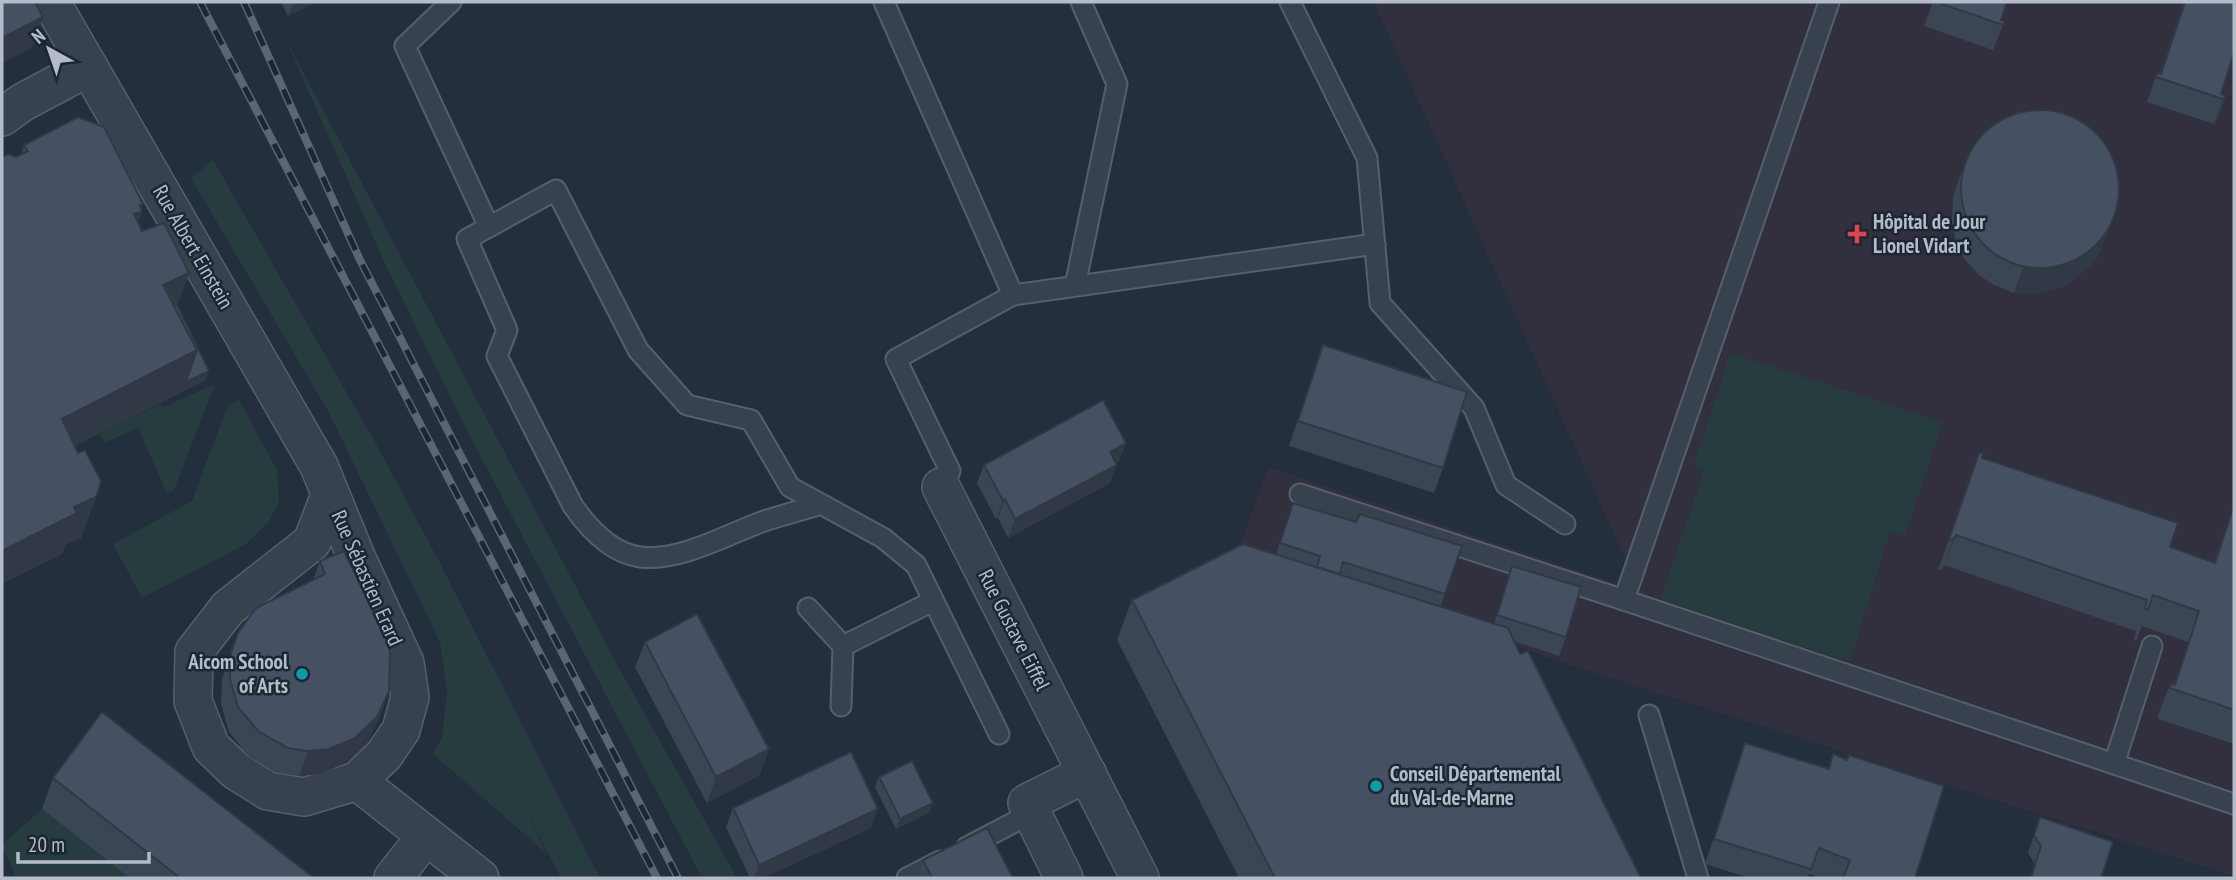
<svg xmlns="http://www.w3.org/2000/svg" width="2236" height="880" viewBox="0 0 2236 880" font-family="'PT Sans Narrow',sans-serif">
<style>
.medical{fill:#32303f}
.grass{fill:#263c3f}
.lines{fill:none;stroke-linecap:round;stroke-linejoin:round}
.service-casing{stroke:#565f6c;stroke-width:23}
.minor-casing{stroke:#565f6c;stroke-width:40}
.service{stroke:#38414e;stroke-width:19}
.minor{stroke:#38414e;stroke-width:37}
.rail-casing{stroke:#5a6575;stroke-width:8}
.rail{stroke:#1d2633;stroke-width:5;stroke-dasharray:16;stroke-linecap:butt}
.wall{fill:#3b4654}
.shaded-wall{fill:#303945}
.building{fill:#455162;stroke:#303945;stroke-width:2}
.health-dot{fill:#e0444e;stroke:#1d2633;stroke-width:2.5}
.culture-dot{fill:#0f9aa8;stroke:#1d2633;stroke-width:2.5}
.labels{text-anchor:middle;stroke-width:5;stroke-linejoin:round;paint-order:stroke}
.poi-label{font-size:21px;font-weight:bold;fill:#b4bcc9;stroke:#1d2633;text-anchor:start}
.street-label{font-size:21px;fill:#b4bcc9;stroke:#1d2633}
</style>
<rect width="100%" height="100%" fill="#242f3e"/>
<path class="medical" d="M1374,2H2234V876L1586,670L1237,553L1269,467L1618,584L1627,562Z"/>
<g class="grass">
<path d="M284,36L620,670L737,878H702L470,436L385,264Z"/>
<path d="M213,160L375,442L441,565L600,878H561L520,798L547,854L433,754L442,738L447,691L440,642L328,411L191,178Z"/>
<path d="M1730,353L1943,422L1905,536L1890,531L1850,662L1661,599L1704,471L1693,466Z"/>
<path d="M215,384L174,490L167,494L138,428L104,443L99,434L160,404L164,407Z"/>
<path d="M239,400L277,470L279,501L269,522L246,544L142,598L113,544L192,501L228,405Z"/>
<path d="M42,809L128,876L126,878H16L2,845Z"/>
</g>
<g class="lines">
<defs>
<g id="service">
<path d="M451,2L405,46L489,227"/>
<path d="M884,2L1013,295L896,359L950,471L941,487"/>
<path d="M1290,2L1367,158L1380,303L1474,408L1506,485L1565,524"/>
<path d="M1829,2L1624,600L2234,804"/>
<path d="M1075,286L1117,84L1081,2"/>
<path d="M1013,295L1375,244"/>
<path d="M1300,494L1624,600"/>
<path d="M821,504C802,510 783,515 764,521C728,534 680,562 640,557C612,553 589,529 573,506L497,356L507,330L467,239L556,190L638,350L687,405L751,420L790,487L883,538L916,565L999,734"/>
<path d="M808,608L843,646L933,601"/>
<path d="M841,706L843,646"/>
<path d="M1649,715L1698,878"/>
<path d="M2114,764L2152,646"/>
<path d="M967,847L1032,813"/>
<path d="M907,878L940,861"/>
</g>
<g id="minor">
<path d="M51,2L319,466L357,559L405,663L410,697L401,730L384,755L357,781L304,797L268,791L236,771L211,747L193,701L194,652L228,608L312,542L330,495"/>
<path d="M2,117L23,102L89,67"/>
<path d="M941,487L1140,878"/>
<path d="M357,781L480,878"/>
<path d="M393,878L426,836"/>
<path d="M1064,878L1027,803L1087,773"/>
</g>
</defs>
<use href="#service" class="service-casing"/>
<use href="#minor" class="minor-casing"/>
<use href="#service" class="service"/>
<use href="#minor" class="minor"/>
<defs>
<g id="rail">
<path d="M200,2L657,878"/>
<path d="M244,2L359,258L678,878"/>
</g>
</defs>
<use href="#rail" class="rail-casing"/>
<use href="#rail" class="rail"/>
</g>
<g class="wall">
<path d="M281,2H317L288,16Z"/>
<path d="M1933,2H2007L2001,20L2004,22L1993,50L1924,26Z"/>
<path d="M2184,2H2234L2221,94L2226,96L2217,121L2214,124L2147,102L2157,73H2160Z"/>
<path d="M24,145L143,204L138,222L142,231L189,273L177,305L209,371L206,380L74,446L96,497L81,538L65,545L62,554L16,157L21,155Z"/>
<path d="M1962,171L2101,250L2094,262L2069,284L2039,294L2014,293L1994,285L1980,276L1964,259L1955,238L1952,224L1953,196Z"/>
<path d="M1323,345L1443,468L1434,493L1289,446Z"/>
<path d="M1126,443L1119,461L1116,463L1117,465L1110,483L1008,538L998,518L996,519L977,483L984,465Z"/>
<path d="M1979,453L1982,458L2170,547L2214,562L2234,503V744L2158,719V715L2170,684L2174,685L2188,642L2142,626L2136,641L2134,640L2136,631L1944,565L1942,570H1938Z"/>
<path d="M1293,503L1356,522L1462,546L1441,606L1494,623L1512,566L1566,637L1559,656L1514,641L1520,654L1641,878H1239L1117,640L1132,600L1276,554Z"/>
<path d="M320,561L389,691L380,716L367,743L345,763L320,774L299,776L279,773L249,757L229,732L221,704L222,679L238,633L313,580Z"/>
<path d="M645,642L760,775L707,803L635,667Z"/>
<path d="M1745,743L1828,768L1833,754L1915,878H1822L1809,874L1808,878H1749L1705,864Z"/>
<path d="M879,777L933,803L929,813L896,829L875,787Z"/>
<path d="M53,778L314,878H130L42,809Z"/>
<path d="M733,808L871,828L763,878H750L726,827Z"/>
<path d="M2040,817L2101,878H2030L2035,864L2028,853Z"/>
<path d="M923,860L1013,878H917Z"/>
</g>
<g class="shaded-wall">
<path d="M294,2H317L288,16Z"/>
<path d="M43,17L32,48L2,63V38Z"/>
<path d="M2226,96L2217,121L2214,124L2223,99Z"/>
<path d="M143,204L140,212H142L126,253L134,214L140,205Z"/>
<path d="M2111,225L2101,250L2094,262L2069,284L2039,294L2014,293L2023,267Z"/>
<path d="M189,273L173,314L163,285Z"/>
<path d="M197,350L209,371L206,380L47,460L62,419Z"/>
<path d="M1126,443L1119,461L1103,470L1110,452Z"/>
<path d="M1117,465L1110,483L1008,538L1015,519Z"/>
<path d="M96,497L81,538L65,545L62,554L2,584V551L74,507Z"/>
<path d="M1005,499L998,518L996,519L1003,501Z"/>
<path d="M1956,535L1942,570L1953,540Z"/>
<path d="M389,691L380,716L367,743L345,763L320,774L299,776L308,751Z"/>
<path d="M769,749L760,775L707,803L716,777Z"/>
<path d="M933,803L929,813L896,829L900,819Z"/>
<path d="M878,809L871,828L763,878H754L759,865Z"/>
</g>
<g class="building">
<path d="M2,2H35L43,17L2,38Z"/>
<path d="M1936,2H2007L2001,20L2004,22L2003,25Z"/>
<path d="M2185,2H2234V53L2221,94L2226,96L2223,99L2156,77L2157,73L2161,74Z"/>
<circle cx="2040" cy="189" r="79"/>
<path d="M78,117L104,127L143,204L140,205L142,212L134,214L142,231L164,223L189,273L163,285L197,350L62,419L78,453L85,450L101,481L96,497L74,507L77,513L2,551V157L8,154L16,157L28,151L24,145Z"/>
<path d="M177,305L209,371L186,382L197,350L174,306Z"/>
<path d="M1323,345L1467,392L1443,468L1298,421Z"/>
<path d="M1103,400L1126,443L1110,452L1117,465L1015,519L1005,499L1003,501L984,465Z"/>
<path d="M1979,453H1984L1982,458L2178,523L2170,547L2215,563L2234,505V710L2170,688V684L2175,685L2199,611L2153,595L2148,610L2145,609L2147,600L1956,535L1953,540L1949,539Z"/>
<path d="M1293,503L1356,522L1360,514L1462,546L1445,594L1343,562L1340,574L1317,567L1320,556L1280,543Z"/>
<path d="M1243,544L1508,628L1520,654L1528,651L1641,878H1275L1132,600Z"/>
<path d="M344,551L387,640L390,652L389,691L377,717L355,738L329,749L308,751L288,748L258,731L238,707L230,679L231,653L238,633L256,608L325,574L320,561Z"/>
<path d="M1512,566L1581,587L1566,637L1497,615Z"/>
<path d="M697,614L769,749L716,777L645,642Z"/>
<path d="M102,712L314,878H180L53,778Z"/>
<path d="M1745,743L1829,769L1833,754L1847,760L1849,755L1944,786L1915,878H1843L1850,860L1819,848L1811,869L1714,839Z"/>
<path d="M851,752L878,809L759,865L733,808Z"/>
<path d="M912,761L933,803L900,819L879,777Z"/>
<path d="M2040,817L2113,842L2101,878H2031L2041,846L2034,835Z"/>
<path d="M987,828L1013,878H932L923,860Z"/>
</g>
<path class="health-dot" d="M1853.5 223.5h7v7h7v7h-7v7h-7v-7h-7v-7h7z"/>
<g class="culture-dot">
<circle cx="302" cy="674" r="7"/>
<circle cx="1376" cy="786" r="7"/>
</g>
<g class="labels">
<g class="poi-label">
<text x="1873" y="229">Hôpital de Jour<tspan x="1873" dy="24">Lionel Vidart</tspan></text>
<text x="288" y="669" text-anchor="end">Aicom School<tspan x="288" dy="24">of Arts</tspan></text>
<text x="1390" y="781">Conseil Départemental<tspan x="1390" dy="24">du Val-de-Marne</tspan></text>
</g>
<g class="street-label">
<text transform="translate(193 247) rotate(60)" y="7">Rue Albert Einstein</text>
<text transform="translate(367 578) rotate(66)" y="7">Rue Sébastien Erard</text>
<text transform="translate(1014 630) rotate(63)" y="7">Rue Gustave Eiffel</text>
</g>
</g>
<rect width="2236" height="880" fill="none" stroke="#b4bcc9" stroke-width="7"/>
<g transform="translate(49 49) rotate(320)" stroke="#1d2633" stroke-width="5" paint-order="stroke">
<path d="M0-5L12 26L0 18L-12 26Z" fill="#b4bcc9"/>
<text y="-10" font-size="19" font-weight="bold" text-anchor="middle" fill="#b4bcc9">N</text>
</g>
<path d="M18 852v10h131v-10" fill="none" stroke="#b4bcc9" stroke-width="3.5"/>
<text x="28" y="852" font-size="21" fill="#b4bcc9" stroke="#1d2633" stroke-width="5" paint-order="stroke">20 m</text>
</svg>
